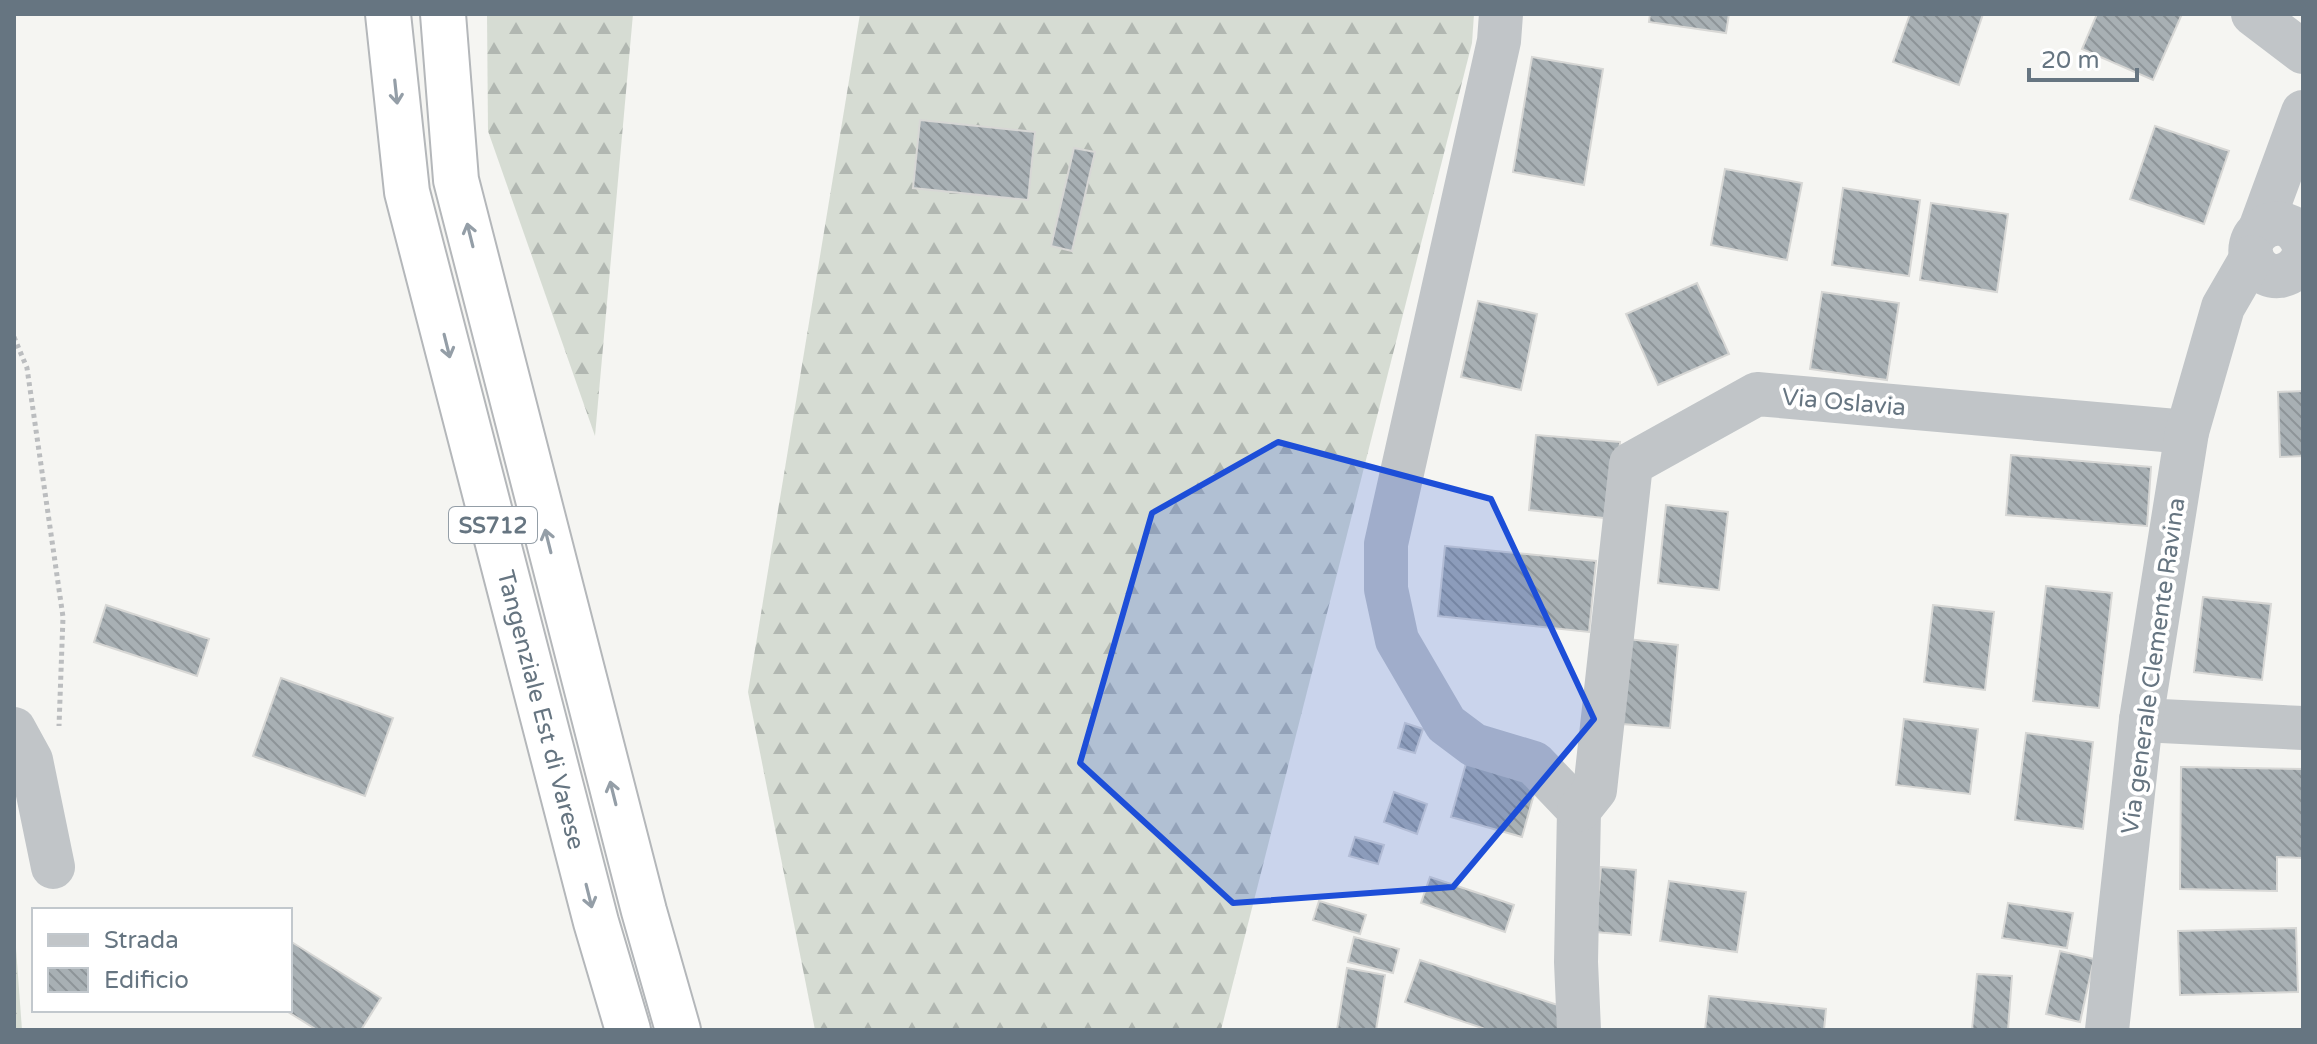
<svg xmlns="http://www.w3.org/2000/svg" width="2317" height="1044" viewBox="0 0 2317 1044" font-family="'Varela Round',sans-serif">
<style>
.forest{fill:url(#forest-firs)}
.building{fill:url(#building-back-hatch);stroke:#d7d7d5;stroke-width:2}
.lines{fill:none;stroke-linecap:round;stroke-linejoin:round}
.highway-casing{stroke:#b4b7ba;stroke-width:48}
.path{stroke:#bbbdbf;stroke-width:5;stroke-dasharray:4 4;stroke-linecap:butt}
.minor{stroke:#c1c5c8;stroke-width:44}
.highway{stroke:#fff;stroke-width:44}
.oneway{stroke:#949ea7}
.marked{fill:#1d4ed8;fill-opacity:0.2;stroke:#1d4ed8;stroke-width:6;stroke-linejoin:round}
.labels{text-anchor:middle;stroke-width:8;stroke-linejoin:round;paint-order:stroke}
.shield{fill:#fff;stroke:#949ea7;stroke-width:2}
.shield-label{font-size:22px;font-weight:bold;fill:#667581}
.street-label{font-size:24px;fill:#667581;stroke:#fff}
</style>
<defs>
<pattern id="forest-firs" width="22" height="20" patternUnits="userSpaceOnUse" patternTransform="scale(2)"><rect width="22" height="20" fill="#d6dcd3"/><path d="M5 1l3.5 6h-7zM16 11l3.5 6h-7z" fill="#b1b7b1"/></pattern>
<pattern id="building-back-hatch" width="6" height="6" patternUnits="userSpaceOnUse" patternTransform="scale(2)"><rect width="6" height="6" fill="#a8b0b4"/><path d="M-1 5l2 2M0 0l6 6M5-1l2 2" fill="none" stroke="#8d9498"/></pattern>
</defs>
<rect width="100%" height="100%" fill="#f5f5f2"/>
<g class="forest">
<path d="M487,14H633L595,436L488,131Z"/>
<path d="M860,14H1474L1472,43L1221,1030H815L748,692Z"/>
<path d="M14,921L22,1030H14Z"/>
</g>
<g class="building">
<path d="M1650,14H1729L1726,33L1649,22Z"/>
<path d="M1910,14H1983L1959,85L1893,62Z"/>
<path d="M2097,14H2182L2153,80L2082,49Z"/>
<path d="M1532,57L1603,69L1584,185L1513,172Z"/>
<path d="M920,120L1035,132L1028,200L913,188Z"/>
<path d="M2155,126L2229,151L2204,224L2130,199Z"/>
<path d="M1074,148L1095,152L1072,251L1051,246Z"/>
<path d="M1725,169L1802,183L1787,260L1711,245Z"/>
<path d="M1843,188L1920,200L1909,276L1832,265Z"/>
<path d="M1931,203L2008,214L1997,292L1920,280Z"/>
<path d="M1697,283L1729,354L1658,385L1626,314Z"/>
<path d="M1822,292L1899,303L1887,380L1810,369Z"/>
<path d="M1478,301L1537,314L1521,390L1461,377Z"/>
<path d="M2303,391V456L2280,457L2278,392Z"/>
<path d="M1536,435L1620,442L1613,519L1529,510Z"/>
<path d="M2011,455L2151,467L2147,526L2006,515Z"/>
<path d="M1666,505L1728,512L1719,590L1658,583Z"/>
<path d="M1445,546L1596,561L1589,632L1438,616Z"/>
<path d="M2046,586L2112,593L2099,708L2033,701Z"/>
<path d="M2203,597L2271,604L2262,680L2194,672Z"/>
<path d="M106,605L209,639L197,676L94,642Z"/>
<path d="M1933,605L1994,612L1985,690L1924,682Z"/>
<path d="M1619,638L1678,645L1670,728L1610,723Z"/>
<path d="M281,678L393,718L365,796L253,756Z"/>
<path d="M1904,719L1978,729L1970,794L1896,785Z"/>
<path d="M1405,723L1423,729L1415,753L1398,748Z"/>
<path d="M2026,733L2093,742L2083,829L2015,820Z"/>
<path d="M1467,760L1538,780L1522,837L1451,817Z"/>
<path d="M2181,767L2303,769V858L2277,857V891L2180,889Z"/>
<path d="M1394,792L1427,804L1417,834L1384,822Z"/>
<path d="M1355,837L1384,845L1378,864L1349,856Z"/>
<path d="M1601,867L1636,870L1631,935L1595,932Z"/>
<path d="M1430,877L1514,905L1505,932L1421,903Z"/>
<path d="M1669,881L1746,892L1737,952L1660,941Z"/>
<path d="M1319,901L1366,915L1360,934L1313,920Z"/>
<path d="M2008,903L2073,913L2067,948L2002,938Z"/>
<path d="M2296,928L2298,992L2180,995L2178,931Z"/>
<path d="M1354,937L1399,949L1393,973L1348,962Z"/>
<path d="M290,941L381,998L361,1030H317L285,1010H290Z"/>
<path d="M2060,951L2094,959L2080,1022L2046,1014Z"/>
<path d="M1420,960L1576,1011L1570,1030H1488L1405,1002Z"/>
<path d="M1347,968L1385,975L1376,1030H1337Z"/>
<path d="M1977,974L2012,976L2008,1030H1972Z"/>
<path d="M1709,996L1826,1009L1824,1030H1705Z"/>
</g>
<g class="lines">
<defs>
<g id="highway">
<path id="s1" d="M388,14L407,192L596,922L628,1030"/>
<path d="M443,14L456,180L644,911L678,1030"/>
</g>
</defs>
<use href="#highway" class="highway-casing"/>
<path class="path" d="M14,337L27,368L63,617L59,726"/>
<g class="minor">
<path d="M1501,14L1499,41L1386,544V589L1397,640L1446,724L1474,745L1534,763L1579,810L1576,962L1579,1030"/>
<path d="M2253,14L2303,52"/>
<path d="M2260,229L2303,112"/>
<path d="M2303,243C2285,201 2232,236 2257,267C2263,273 2271,277 2280,276C2291,274 2299,267 2303,257"/>
<path d="M2141,720L2303,728"/>
<path d="M14,729L31,760L53,867"/>
<path d="M1579,810L1595,790L1631,464L1757,394L2187,432"/>
<path d="M2107,1030L2141,720L2187,432L2223,307L2252,257"/>
</g>
<use href="#highway" class="highway"/>
</g>
<defs><path id="oneway-shaft" d="M-6 0H5M1.5-3L5.5 0L1.5 3" fill="none" stroke-width="1.6" stroke-linecap="round" stroke-linejoin="round" transform="scale(2)"/></defs>
<g class="oneway">
<use href="#oneway-shaft" transform="translate(396 92) rotate(84)"/>
<use href="#oneway-shaft" transform="translate(470 235) rotate(-104)"/>
<use href="#oneway-shaft" transform="translate(447 346) rotate(76)"/>
<use href="#oneway-shaft" transform="translate(548 541) rotate(-104)"/>
<use href="#oneway-shaft" transform="translate(613 793) rotate(-104)"/>
<use href="#oneway-shaft" transform="translate(589 896) rotate(76)"/>
</g>
<path class="marked" d="M1278,442L1491,499L1594,719L1453,887L1233,903L1080,763L1152,513Z"/>
<g class="labels">
<rect class="shield" x="449" y="507" width="88" height="36" rx="6"/>
<g class="shield-label">
<text x="493" y="533">SS712</text>
</g>
<g class="street-label">
<text transform="translate(1844 402) rotate(5)" y="8">Via Oslavia</text>
<text transform="translate(2153 666) rotate(-82)" y="8">Via generale Clemente Ravina</text>
<text dy="8" stroke="none"><textPath href="#s1" startOffset="714">Tangenziale Est di Varese</textPath></text>
</g>
</g>
<rect width="2317" height="1044" fill="none" stroke="#667581" stroke-width="32"/>
<rect x="32" y="908" width="260" height="104" fill="#ffffff" stroke="#c2c8cd" stroke-width="2"/>
<rect x="48" y="934" width="40" height="12" fill="#c1c5c8" stroke="#c2c8cd" stroke-width="2"/>
<text x="104" y="948" font-size="24" fill="#667581">Strada</text>
<rect x="48" y="968" width="40" height="24" fill="url(#building-back-hatch)" stroke="#c2c8cd" stroke-width="2"/>
<text x="104" y="988" font-size="24" fill="#667581">Edificio</text>
<path d="M2029 68v12h108v-12" fill="none" stroke="#667581" stroke-width="4"/>
<text x="2041" y="68" font-size="24" fill="#667581" stroke="#ffffff" stroke-width="6" paint-order="stroke">20 m</text>
</svg>
